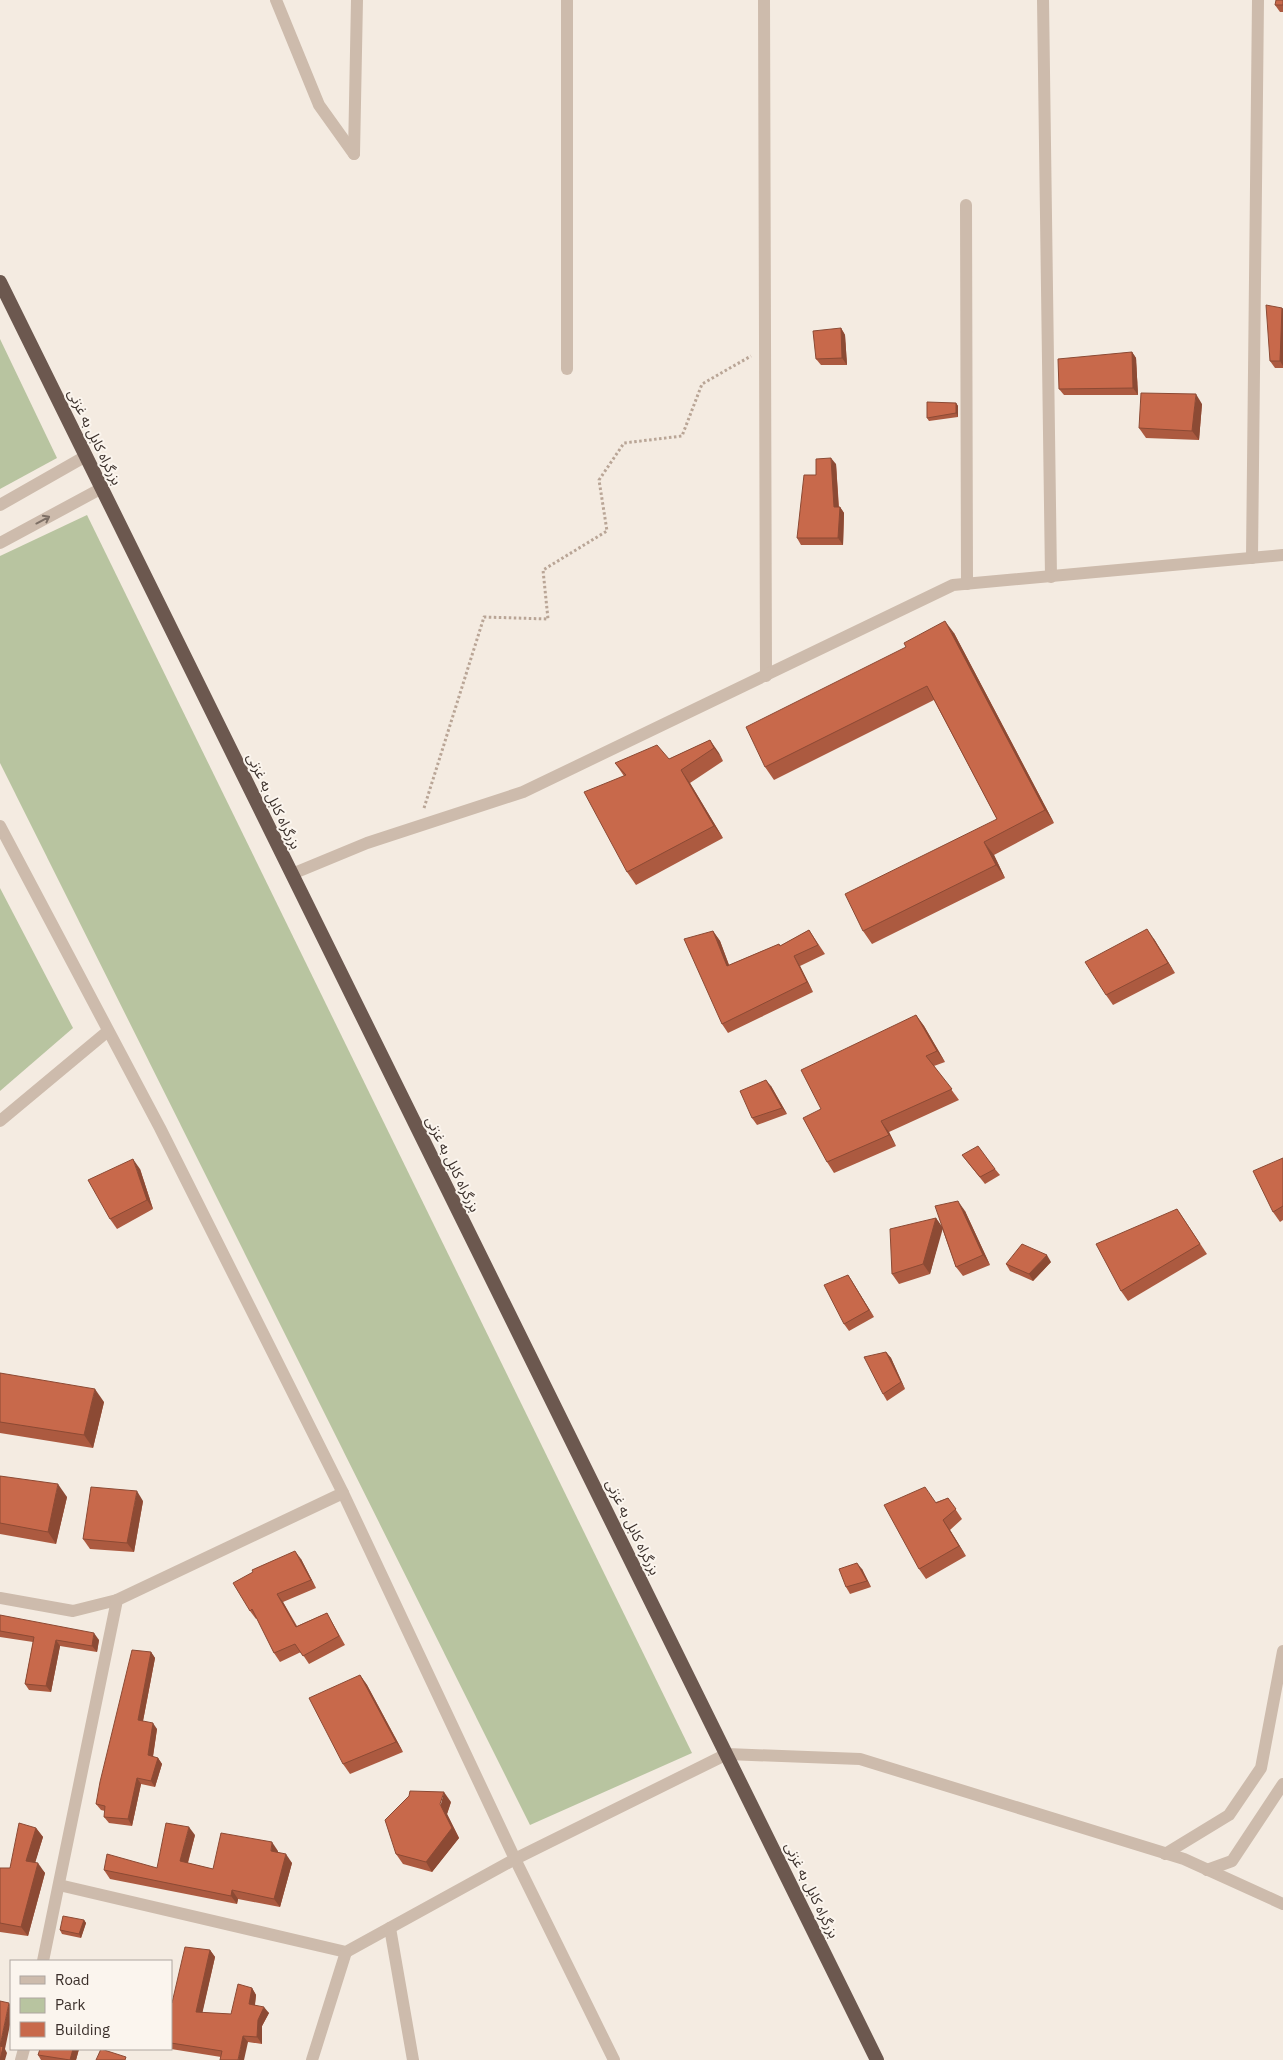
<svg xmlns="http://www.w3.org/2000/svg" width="1283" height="2060" viewBox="0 0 1283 2060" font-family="'IBM Plex Sans','Noto Sans Arabic',sans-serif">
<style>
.green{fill:#b8c4a0}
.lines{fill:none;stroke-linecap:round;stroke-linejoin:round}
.path{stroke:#b9a596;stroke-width:3;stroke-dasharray:2.5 2.5;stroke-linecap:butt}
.minor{stroke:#cdbbac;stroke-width:12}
.trunk{stroke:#6c584f;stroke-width:14}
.wall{fill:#ac5a40}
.shaded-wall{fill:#8c4a34}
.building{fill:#c8694b;stroke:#8c4a34}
.oneway{stroke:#7d6f65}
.labels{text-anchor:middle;stroke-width:4;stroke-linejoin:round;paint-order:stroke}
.street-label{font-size:14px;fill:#3b302b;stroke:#fbf5ee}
</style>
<rect width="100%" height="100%" fill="#f4ebe1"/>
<g class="green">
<path d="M0,339L57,458L0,489Z"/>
<path d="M87,515L692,1753L530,1825L0,763V556Z"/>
<path d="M0,888L73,1028L0,1091Z"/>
</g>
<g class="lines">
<path class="path" d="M424,808L484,617L548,619L543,570L607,531L599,480L624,443L682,436L702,384L751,356"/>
<g class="minor">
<path d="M276,0L319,105L354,154"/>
<path d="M567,0V369"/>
<path d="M764,0L766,676"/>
<path d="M1043,0L1051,577"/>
<path d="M354,154L357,0"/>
<path d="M966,205L967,584"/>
<path d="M0,505L86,456"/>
<path d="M0,543L102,488"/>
<path d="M1252,558L1258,0"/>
<path d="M0,826L160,1128L343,1493L515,1859L614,2060"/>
<path d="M292,874L367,843L523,792L953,585L1283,555"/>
<path d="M0,1121L108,1031"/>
<path d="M0,1598L73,1611L117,1600"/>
<path d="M1165,1854L1229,1815L1261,1768L1283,1651"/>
<path d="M1207,1870L1232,1861L1283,1784"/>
<path d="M59,1885L346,1952L515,1859L727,1754L860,1759L1184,1859L1283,1904"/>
<path d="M390,1928L413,2060"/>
<path d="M43,1961L117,1600L343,1493"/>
<path d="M21,2060L24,2049"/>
<path d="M312,2060L346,1952"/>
</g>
<path class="trunk" d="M0,282L877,2060"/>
</g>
<g class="wall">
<path d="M1283,0V12H1280L1275,5Z"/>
<path d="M1282,308L1283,309V368H1275L1270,361Z"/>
<path d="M841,328L845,335L847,365H821L816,359Z"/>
<path d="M1132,352L1136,358L1138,395H1064L1059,389Z"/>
<path d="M956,403L958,406V417L929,421L927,418Z"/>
<path d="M1202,404L1199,440L1146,438L1139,428Z"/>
<path d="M836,464L839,507H840L844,513L843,545H801L797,538L816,475Z"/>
<path d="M954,633L1054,823L994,855L1005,878L872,944L863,931L997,819L934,700L774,780L765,767Z"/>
<path d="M710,740L723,761L690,783L723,838L636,885L627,872L624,776L615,763L669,759Z"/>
<path d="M809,930L825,954L800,966L813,992L728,1033L722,1024L713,931L720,941L729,965L779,944L780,946Z"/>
<path d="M1154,939L1175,973L1113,1005L1106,995Z"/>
<path d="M916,1015L924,1026L945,1062L934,1066L959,1100L889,1132L896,1146L834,1173L827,1162L821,1109Z"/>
<path d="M771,1086L787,1114L757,1125L752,1118Z"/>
<path d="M962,1155L995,1169L1000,1175L985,1184Z"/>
<path d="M1283,1158V1220L1280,1222L1273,1212Z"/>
<path d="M140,1169L153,1209L117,1229L110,1219Z"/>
<path d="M1177,1209L1207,1254L1128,1301L1121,1291Z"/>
<path d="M965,1211L990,1265L963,1276L956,1267L942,1228L930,1274L899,1284L892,1274L936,1218L942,1227Z"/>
<path d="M1051,1262L1033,1281L1010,1271L1006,1264Z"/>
<path d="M848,1275L874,1317L849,1331L844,1324Z"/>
<path d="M886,1352L891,1358L905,1389L887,1401L883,1394Z"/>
<path d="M0,1373L104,1402L93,1448L0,1433Z"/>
<path d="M0,1476L67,1497L56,1544L0,1534Z"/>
<path d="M948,1498L962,1519L950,1530L966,1556L926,1579L919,1569L936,1502Z"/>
<path d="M143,1501L134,1552L90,1549L83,1539Z"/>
<path d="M301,1559L316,1588L283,1602L297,1626L327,1613L332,1622L345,1645L309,1664L301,1652L280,1662L274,1653L257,1618L256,1619L250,1611Z"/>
<path d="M862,1569L871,1587L850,1594L846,1587Z"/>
<path d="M0,1615L99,1640L97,1652L60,1646L51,1692L29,1690L25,1684L33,1642L0,1637Z"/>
<path d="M151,1652L155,1658L143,1721L157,1729L153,1757L158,1758L162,1764L155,1787L141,1784L132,1826L109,1823L104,1817L105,1811L101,1810L96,1804Z"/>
<path d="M360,1675L367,1685L403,1752L350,1774L343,1764Z"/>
<path d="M451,1802L447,1814L459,1838L432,1872L403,1864L396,1854Z"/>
<path d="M36,1828L43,1837L35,1862L45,1873L28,1936L0,1932V1868H10Z"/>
<path d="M195,1835L188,1863L213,1869L278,1851V1852L292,1863L280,1907L238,1899L237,1904L110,1879L104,1870L157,1868Z"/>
<path d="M84,1920L86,1923L81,1938L62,1934L60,1930Z"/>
<path d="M210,1950L215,1957L202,2013L231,2014L252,1988L256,1995L255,2005L269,2013L262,2026V2044L248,2042L221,2057L171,2049V2002L172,2003Z"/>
<path d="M79,2049L76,2060H41L38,2055Z"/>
</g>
<g class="shaded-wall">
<path d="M1282,308L1283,309V366L1280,361Z"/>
<path d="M841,328L845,335L847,365L842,358Z"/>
<path d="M1132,352L1136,358L1138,395L1133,388Z"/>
<path d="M1196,394L1202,404L1199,440L1192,431Z"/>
<path d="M956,403L958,406V417L956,413Z"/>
<path d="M831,458L836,464L839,514L834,507Z"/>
<path d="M840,507L844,513L843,545L838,538Z"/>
<path d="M945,621L954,633L1054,823L1045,810Z"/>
<path d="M710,740L719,753L723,761L714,748Z"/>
<path d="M681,770L690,783L723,838L714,826Z"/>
<path d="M984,842L994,855L1005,878L996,865Z"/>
<path d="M1147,929L1154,939L1175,973L1168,963Z"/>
<path d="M713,931L720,941L733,976L727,966Z"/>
<path d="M794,956L800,966L813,992L807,982Z"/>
<path d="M916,1015L924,1026L945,1062L937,1051Z"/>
<path d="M766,1080L771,1086L787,1114L782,1108Z"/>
<path d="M881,1121L889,1132L896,1146L889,1135Z"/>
<path d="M133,1159L140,1169L153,1209L147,1200Z"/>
<path d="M958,1201L965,1211L990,1265L983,1255Z"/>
<path d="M936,1218L943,1228L930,1274L923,1264Z"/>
<path d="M1047,1255L1051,1262L1033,1281L1029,1274Z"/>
<path d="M848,1275L852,1281L874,1317L869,1310Z"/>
<path d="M886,1352L891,1358L905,1389L901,1382Z"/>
<path d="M95,1389L104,1402L93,1448L84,1435Z"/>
<path d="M58,1484L67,1497L56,1544L48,1532Z"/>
<path d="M137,1491L143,1501L134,1552L127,1543Z"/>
<path d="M943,1520L950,1530L966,1556L959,1546Z"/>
<path d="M295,1551L301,1559L316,1588L311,1580Z"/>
<path d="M857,1563L862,1569L871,1587L867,1581Z"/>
<path d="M277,1594L283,1602L301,1635L296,1627Z"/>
<path d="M94,1633L99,1640L97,1652L92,1646Z"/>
<path d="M56,1640L60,1646L51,1692L46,1686Z"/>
<path d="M151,1652L155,1658L142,1726L138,1720Z"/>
<path d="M360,1675L367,1685L403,1752L396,1742Z"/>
<path d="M153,1723L157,1729L152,1762L148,1755Z"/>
<path d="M158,1758L162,1764L155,1787L151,1781Z"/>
<path d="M137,1778L141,1784L132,1826L128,1819Z"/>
<path d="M444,1792L451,1802L447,1814L459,1838L432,1872L426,1862Z"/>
<path d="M189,1827L195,1835L186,1869L180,1861Z"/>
<path d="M36,1828L43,1837L33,1870L26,1861Z"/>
<path d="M272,1842L278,1851L277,1859L271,1851Z"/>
<path d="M286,1854L292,1863L280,1907L274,1899Z"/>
<path d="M38,1863L45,1873L28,1936L21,1927Z"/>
<path d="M232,1890L238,1899L237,1904L231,1896Z"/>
<path d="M84,1920L86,1923L81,1938L79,1934Z"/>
<path d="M210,1950L215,1957L201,2019L196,2012Z"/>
<path d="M252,1988L256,1995L254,2011L249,2004Z"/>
<path d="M9,2003L11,2006V2020L5,2049L7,2053L5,2060H0V2046Z"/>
<path d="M264,2007L269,2013L262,2026V2044L257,2037L258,2020Z"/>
<path d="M243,2036L248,2042L244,2060H238Z"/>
<path d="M73,2049H79L76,2060H70Z"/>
</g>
<g class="building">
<path d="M1276,0H1283V5H1275Z"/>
<path d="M1266,305L1282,308L1280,361H1270Z"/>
<path d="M841,328L842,358L816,359L813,331Z"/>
<path d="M1132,352L1133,388L1059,389L1058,359Z"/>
<path d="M1141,393L1196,394L1192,431L1139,428Z"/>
<path d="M927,402L956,403V413L927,418Z"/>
<path d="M831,458L834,507H840L838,538H797L804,475H816V459Z"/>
<path d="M945,621L1045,810L984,842L996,865L863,931L845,894L997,819L927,686L765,767L746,727L906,647L904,643Z"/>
<path d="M710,740L714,748L681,770L714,826L627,872L584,792L626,775L615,763L657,745L669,759Z"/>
<path d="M1147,929L1168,963L1106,995L1085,962Z"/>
<path d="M809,930L818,945L794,956L807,982L722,1024L684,939L713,931L727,966L779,944L780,946Z"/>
<path d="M916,1015L937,1051L926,1056L952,1089L881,1121L889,1135L827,1162L803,1118L821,1109L801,1070Z"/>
<path d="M766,1080L782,1108L752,1118L740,1091Z"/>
<path d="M978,1146L995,1169L980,1177L962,1155Z"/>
<path d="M1283,1158V1206L1273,1212L1253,1171Z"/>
<path d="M133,1159L147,1200L110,1219L88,1180Z"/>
<path d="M958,1201L983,1255L956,1267L935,1206Z"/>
<path d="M1177,1209L1200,1244L1121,1291L1096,1244Z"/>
<path d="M936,1218L923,1264L892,1274L890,1229Z"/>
<path d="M1022,1244L1047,1255L1029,1274L1006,1264Z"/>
<path d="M848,1275L869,1310L844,1324L824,1285Z"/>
<path d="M886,1352L901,1382L883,1394L864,1357Z"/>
<path d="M0,1373L95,1389L84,1435L0,1422Z"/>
<path d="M0,1476L58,1484L48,1532L0,1523Z"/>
<path d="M91,1487L137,1491L127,1543L83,1539Z"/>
<path d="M925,1487L936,1503L948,1498L956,1509L943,1520L959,1546L919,1569L884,1505Z"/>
<path d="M295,1551L311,1580L277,1594L296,1627L327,1613L339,1636L303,1656L295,1644L274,1653L252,1609L250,1611L233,1583L253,1572L252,1570Z"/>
<path d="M857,1563L867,1581L846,1587L839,1569Z"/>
<path d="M0,1615L94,1633L92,1646L56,1640L46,1686L25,1684L34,1637L0,1631Z"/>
<path d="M132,1650L151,1652L138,1720L153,1723L148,1755L158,1758L151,1781L137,1778L128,1819L104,1817L105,1806L96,1804L100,1782Z"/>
<path d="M360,1675L396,1742L343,1764L309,1698Z"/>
<path d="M410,1791L444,1792L440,1804L452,1828L426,1862L396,1854L385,1820L409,1796Z"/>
<path d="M19,1823L36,1828L26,1861L38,1863L21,1927L0,1923V1868H10Z"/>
<path d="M166,1823L189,1827L180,1861L213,1869L221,1833L272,1842L271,1851L286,1854L274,1899L232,1890L231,1896L104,1870L107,1854L157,1868Z"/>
<path d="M63,1916L84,1920L79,1934L60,1930Z"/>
<path d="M185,1947L210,1950L196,2012L231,2014L238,1984L252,1988L249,2004L264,2007L258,2020L257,2037L243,2036L238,2060H220L222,2051L171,2043V2002L172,2003Z"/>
<path d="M0,2001L9,2003L0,2046L3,2047L0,2060Z"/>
<path d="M40,2049H73L70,2060L38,2055Z"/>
<path d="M101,2049L126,2057L125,2060H96Z"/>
</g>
<defs><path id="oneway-shaft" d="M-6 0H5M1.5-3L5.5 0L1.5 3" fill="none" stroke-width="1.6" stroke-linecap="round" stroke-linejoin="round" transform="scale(1.25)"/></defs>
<use class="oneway" href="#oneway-shaft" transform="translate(43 520) rotate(-28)"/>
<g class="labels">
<g class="street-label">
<text transform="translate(95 437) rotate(64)" y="5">بزرگراه کابل به غزنی</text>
<text transform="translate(274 801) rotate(64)" y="5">بزرگراه کابل به غزنی</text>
<text transform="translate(453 1164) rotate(64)" y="5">بزرگراه کابل به غزنی</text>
<text transform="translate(633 1527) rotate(64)" y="5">بزرگراه کابل به غزنی</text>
<text transform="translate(812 1890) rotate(64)" y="5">بزرگراه کابل به غزنی</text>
</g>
</g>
<rect x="10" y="1960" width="162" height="90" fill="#fbf5ee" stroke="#aea6a0"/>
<rect x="20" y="1976" width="25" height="8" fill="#cdbbac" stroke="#aea6a0"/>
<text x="55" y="1985" font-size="15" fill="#3b302b">Road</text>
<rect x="20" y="1998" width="25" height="15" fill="#b8c4a0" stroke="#aea6a0"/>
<text x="55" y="2010" font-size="15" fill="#3b302b">Park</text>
<rect x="20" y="2022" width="25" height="15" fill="#c8694b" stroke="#aea6a0"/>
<text x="55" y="2035" font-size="15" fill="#3b302b">Building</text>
</svg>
